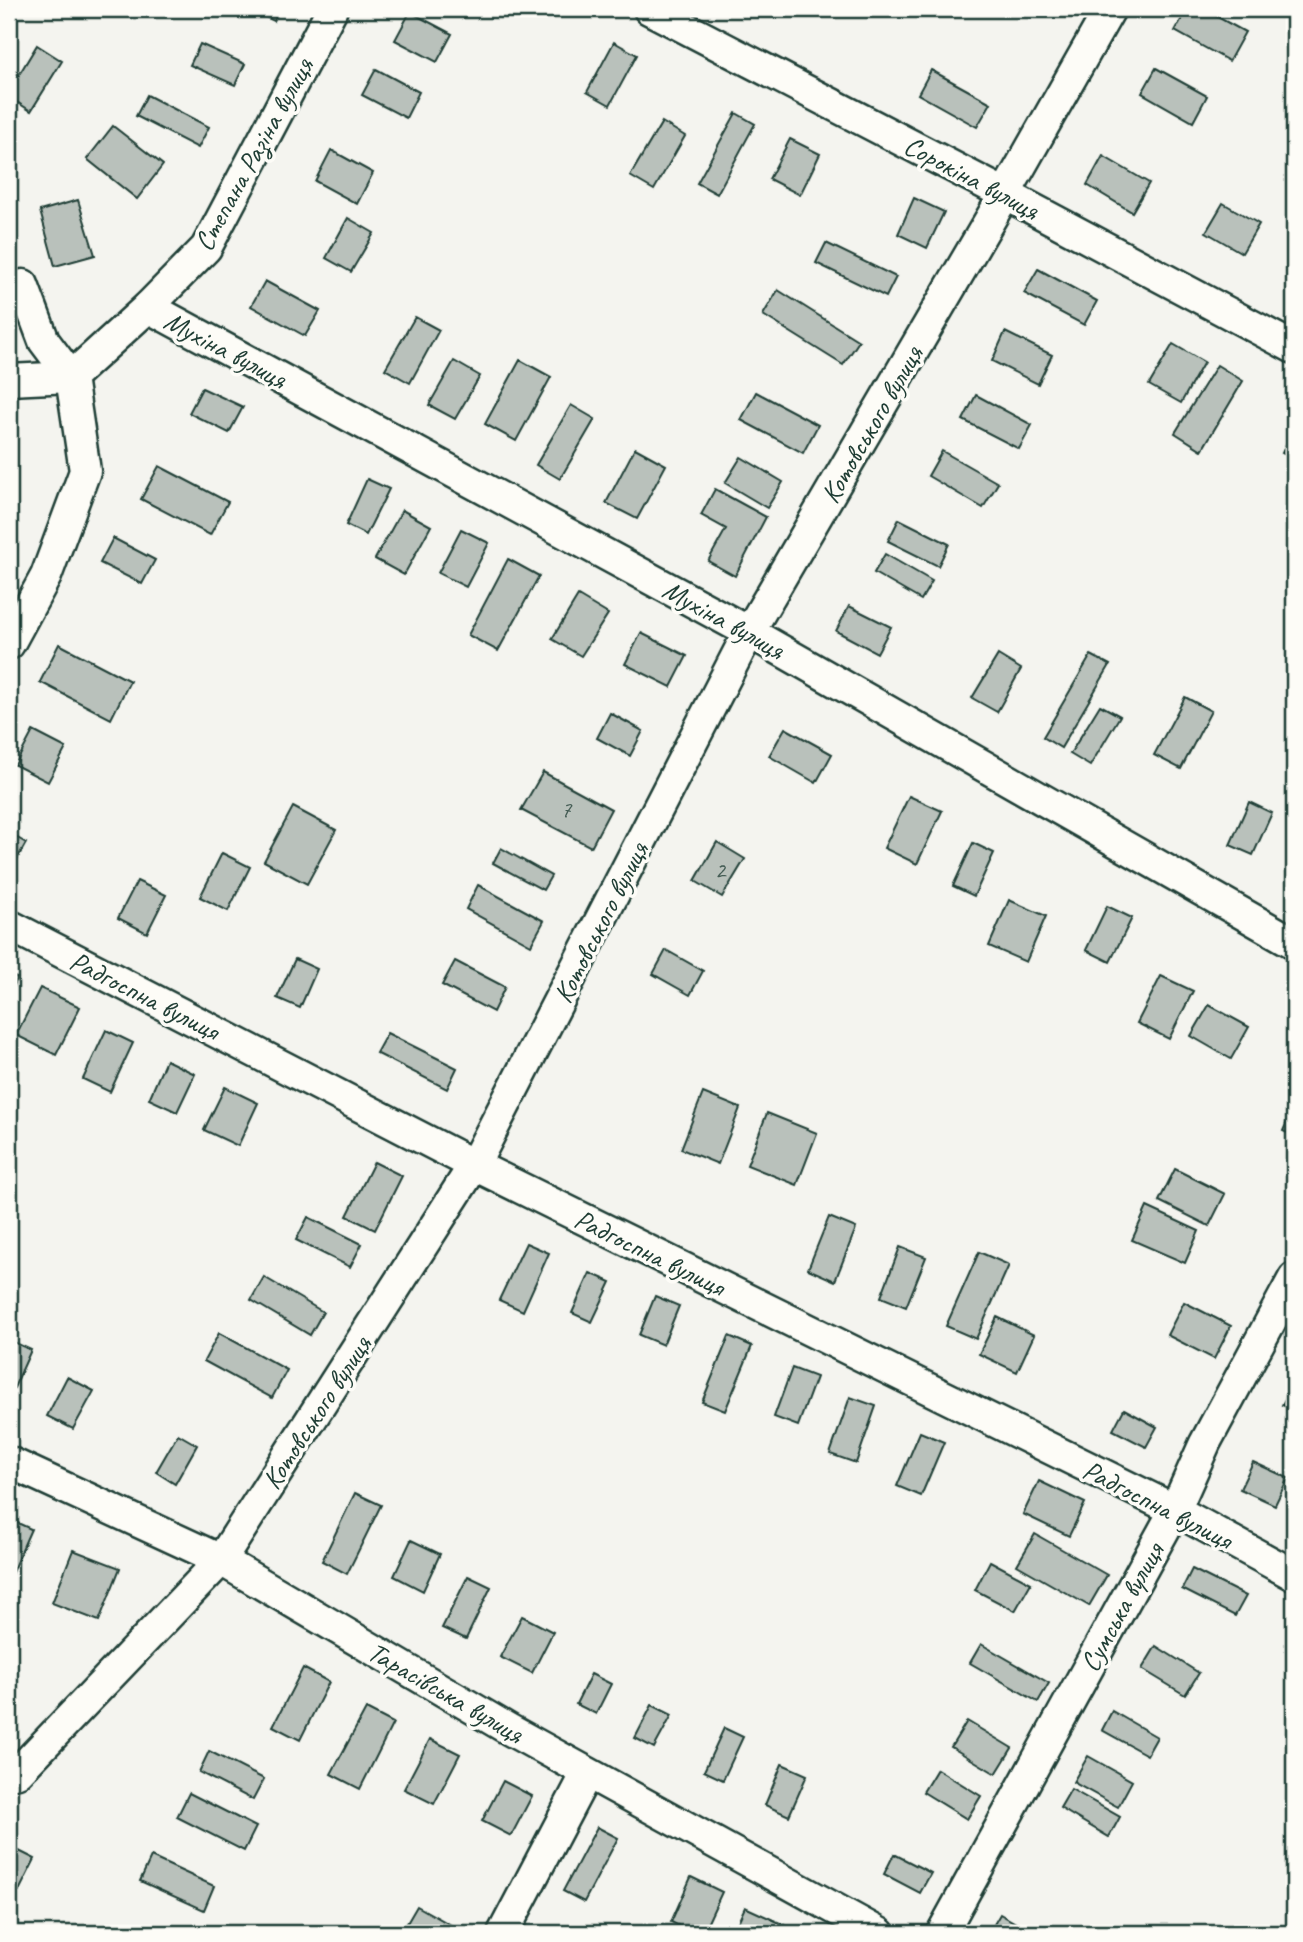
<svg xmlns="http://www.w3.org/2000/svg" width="1303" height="1942" viewBox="0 0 1303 1942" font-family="Caveat,sans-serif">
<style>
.building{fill:#b9c1bb;stroke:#1f3d34;stroke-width:2}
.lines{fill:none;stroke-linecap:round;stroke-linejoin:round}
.minor-casing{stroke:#1f3d34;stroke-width:35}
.minor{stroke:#fdfcf7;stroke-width:30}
.labels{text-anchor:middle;stroke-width:7;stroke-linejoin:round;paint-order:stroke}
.number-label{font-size:24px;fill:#465e56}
.street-label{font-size:28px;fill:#1f3d34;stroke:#fdfcf7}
</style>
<rect width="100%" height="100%" fill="#f4f4ef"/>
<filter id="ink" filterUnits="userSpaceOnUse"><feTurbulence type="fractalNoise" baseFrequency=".0143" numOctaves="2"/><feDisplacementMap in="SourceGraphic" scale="14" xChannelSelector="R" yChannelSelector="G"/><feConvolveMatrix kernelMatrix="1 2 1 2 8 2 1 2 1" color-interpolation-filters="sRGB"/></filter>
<g filter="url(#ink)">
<g class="building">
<path d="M249,9H280L274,21Z"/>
<path d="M1187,9H1203L1245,32L1229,61L1175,31Z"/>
<path d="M410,12L452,34L437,62L395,40Z"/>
<path d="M614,42L637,55L610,105L587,92Z"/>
<path d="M200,44L245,64L235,85L190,65Z"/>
<path d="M37,45L62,61L31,111L9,97V91Z"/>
<path d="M1156,68L1207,96L1193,122L1142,93Z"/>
<path d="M376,69L419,92L406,118L362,95Z"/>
<path d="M931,70L991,103L977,127L918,94Z"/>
<path d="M147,95L209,127L198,148L136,116Z"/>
<path d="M736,113L755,124L717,194L697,183Z"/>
<path d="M662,122L685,136L654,190L630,176Z"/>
<path d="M113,126L163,165L137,199L87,159Z"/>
<path d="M790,139L820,154L800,195L769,179Z"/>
<path d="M331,150L373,173L357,204L315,181Z"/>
<path d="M1103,156L1149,183L1132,212L1087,185Z"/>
<path d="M914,198L944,212L927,248L898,234Z"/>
<path d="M78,200L95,255L55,266L40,211Z"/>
<path d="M1223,203L1259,224L1242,253L1206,232Z"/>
<path d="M348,218L374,233L351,272L326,258Z"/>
<path d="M826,243L896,277L886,297L816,263Z"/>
<path d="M1038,269L1097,301L1084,325L1024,293Z"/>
<path d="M265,281L320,311L305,336L251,306Z"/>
<path d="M778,290L859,341L843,365L763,315Z"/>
<path d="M415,317L439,330L410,383L385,369Z"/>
<path d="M1005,332L1052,355L1038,384L992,361Z"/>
<path d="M1173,344L1204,362L1181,403L1149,385Z"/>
<path d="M520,360L551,377L516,441L485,424Z"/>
<path d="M454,361L480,376L455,419L429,405Z"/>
<path d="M1217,365L1243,381L1202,450L1175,433Z"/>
<path d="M202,388L243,407L229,433L189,413Z"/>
<path d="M756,392L818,425L803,453L741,420Z"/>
<path d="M976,395L1032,425L1019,449L963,420Z"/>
<path d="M571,405L595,419L560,479L536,465Z"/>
<path d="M1294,427V459L1282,453Z"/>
<path d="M635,448L666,465L637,519L606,503Z"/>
<path d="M942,451L998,483L983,508L928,476Z"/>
<path d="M741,457L783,482L767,508L725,483Z"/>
<path d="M159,466L228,502L210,535L141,499Z"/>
<path d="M367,479L389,489L366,535L346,525Z"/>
<path d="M715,489L766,517L735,576L708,561L726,529L701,515Z"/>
<path d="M402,510L431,526L404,575L375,559Z"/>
<path d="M899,519L949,544L938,566L888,541Z"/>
<path d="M461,529L489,543L466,587L438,573Z"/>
<path d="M113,538L155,560L142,584L100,563Z"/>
<path d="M885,554L932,581L921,600L874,573Z"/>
<path d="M508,559L539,576L498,651L468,635Z"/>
<path d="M578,596L608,614L581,656L552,639Z"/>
<path d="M849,606L891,627L877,653L836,631Z"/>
<path d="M641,633L687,656L671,687L625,664Z"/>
<path d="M59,644L130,681L111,719L40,682Z"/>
<path d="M998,655L1021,669L997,712L972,698Z"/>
<path d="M1091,655L1110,665L1061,748L1043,737Z"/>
<path d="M1185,697L1211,711L1181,769L1154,755Z"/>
<path d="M1100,705L1120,716L1090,766L1070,754Z"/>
<path d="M610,713L643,731L630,756L597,738Z"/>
<path d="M785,728L832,754L816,783L769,756Z"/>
<path d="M33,731L66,748L48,782L15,765Z"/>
<path d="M543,772L611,809L591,847L521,810Z"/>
<path d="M909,796L942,811L917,864L884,848Z"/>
<path d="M1249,802L1272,813L1253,855L1230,845Z"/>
<path d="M293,807L336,830L307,884L264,861Z"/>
<path d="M9,833L26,843L12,868L9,867Z"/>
<path d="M717,842L745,859L722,897L695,881Z"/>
<path d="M973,843L994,853L974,896L953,886Z"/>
<path d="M501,848L551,876L543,890L493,863Z"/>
<path d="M222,853L250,867L228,911L200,897Z"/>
<path d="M137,881L166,895L147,933L118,918Z"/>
<path d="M478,885L544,921L531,945L466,909Z"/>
<path d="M1009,900L1046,916L1026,962L989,946Z"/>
<path d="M1107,906L1132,918L1110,962L1086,950Z"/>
<path d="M666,950L703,971L690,995L653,974Z"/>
<path d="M295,959L317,969L300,1008L277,998Z"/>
<path d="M455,961L505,987L493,1012L442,985Z"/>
<path d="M9,975L17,978L9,998Z"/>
<path d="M1161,976L1193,991L1169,1039L1137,1023Z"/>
<path d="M40,988L80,1007L56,1055L16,1035Z"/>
<path d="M1209,1005L1249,1027L1231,1059L1191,1036Z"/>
<path d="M106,1030L133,1043L110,1092L83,1079Z"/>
<path d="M387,1033L457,1068L447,1089L376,1053Z"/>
<path d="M166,1060L195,1074L177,1112L149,1099Z"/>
<path d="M225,1087L258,1103L238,1146L204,1130Z"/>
<path d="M703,1093L740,1108L718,1164L681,1149Z"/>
<path d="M1294,1106V1136L1283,1131Z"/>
<path d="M767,1113L817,1133L797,1185L747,1165Z"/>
<path d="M374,1162L402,1176L375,1230L347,1216Z"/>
<path d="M1175,1169L1225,1194L1209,1226L1159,1201Z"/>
<path d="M1147,1207L1199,1231L1185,1263L1132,1240Z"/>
<path d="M308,1217L362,1244L350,1267L296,1240Z"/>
<path d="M829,1217L856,1228L835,1281L808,1269Z"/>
<path d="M526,1243L549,1253L523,1311L499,1300Z"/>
<path d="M900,1247L926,1257L906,1307L881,1297Z"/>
<path d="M979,1252L1009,1265L976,1339L946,1326Z"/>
<path d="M590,1273L611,1282L592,1322L572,1313Z"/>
<path d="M264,1277L323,1312L310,1335L251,1300Z"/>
<path d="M655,1296L679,1306L663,1345L639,1335Z"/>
<path d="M1184,1302L1231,1326L1214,1359L1167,1335Z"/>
<path d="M997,1317L1034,1335L1017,1372L979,1354Z"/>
<path d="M219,1333L287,1370L272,1398L204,1361Z"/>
<path d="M729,1336L752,1346L725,1411L702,1402Z"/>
<path d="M9,1340L31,1350L14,1388L9,1385Z"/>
<path d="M792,1368L816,1377L798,1426L774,1417Z"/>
<path d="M67,1377L94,1391L73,1429L47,1416Z"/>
<path d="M1293,1383H1294V1410L1282,1405Z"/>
<path d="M850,1397L876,1406L856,1463L830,1454Z"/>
<path d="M1124,1409L1157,1427L1146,1447L1113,1430Z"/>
<path d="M920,1432L944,1442L921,1496L897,1486Z"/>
<path d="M178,1434L197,1445L175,1484L156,1472Z"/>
<path d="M1253,1462L1288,1478L1275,1505L1240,1489Z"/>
<path d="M1039,1481L1085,1503L1069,1536L1023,1514Z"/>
<path d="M355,1493L381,1505L347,1574L322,1561Z"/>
<path d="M9,1519L31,1529L9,1579Z"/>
<path d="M1035,1534L1107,1575L1089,1606L1017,1565Z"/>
<path d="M411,1540L440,1554L423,1591L394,1576Z"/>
<path d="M73,1550L120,1568L99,1621L52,1603Z"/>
<path d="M990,1561L1031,1583L1015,1611L975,1590Z"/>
<path d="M1192,1569L1246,1596L1235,1616L1182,1589Z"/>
<path d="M468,1576L491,1587L466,1639L442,1628Z"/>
<path d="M522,1616L553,1632L532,1673L500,1657Z"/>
<path d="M981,1644L1049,1683L1038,1702L970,1663Z"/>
<path d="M1156,1646L1199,1673L1185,1695L1142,1669Z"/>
<path d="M303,1668L329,1682L300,1740L273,1726Z"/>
<path d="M591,1674L611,1684L596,1714L576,1704Z"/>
<path d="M652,1705L672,1715L654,1748L635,1738Z"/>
<path d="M366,1709L393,1723L360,1789L331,1774Z"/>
<path d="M1112,1711L1157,1737L1147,1755L1102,1730Z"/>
<path d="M967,1721L1012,1748L996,1774L951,1747Z"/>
<path d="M724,1728L743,1737L723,1780L704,1771Z"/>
<path d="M430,1739L460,1754L434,1804L404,1789Z"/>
<path d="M209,1751L264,1779L253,1800L199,1772Z"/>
<path d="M1088,1756L1132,1781L1118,1807L1073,1782Z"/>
<path d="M782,1764L807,1775L789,1816L765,1805Z"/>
<path d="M937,1769L981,1796L967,1819L923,1792Z"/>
<path d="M503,1781L532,1796L511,1836L482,1821Z"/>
<path d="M1071,1789L1120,1817L1109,1837L1060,1808Z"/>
<path d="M189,1793L256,1827L244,1851L177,1817Z"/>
<path d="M597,1827L618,1838L584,1902L563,1891Z"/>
<path d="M9,1846L35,1859L19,1891L9,1886Z"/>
<path d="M894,1854L931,1873L920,1893L884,1874Z"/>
<path d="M151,1857L214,1886L204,1910L140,1881Z"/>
<path d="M691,1877L722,1892L703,1933H694L671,1922Z"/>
<path d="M417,1906L458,1929L456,1933H409L403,1930Z"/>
<path d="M745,1907L802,1933H733Z"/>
<path d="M1000,1914L1033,1933H989Z"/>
</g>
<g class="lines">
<defs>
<g id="minor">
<path d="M649,9L1005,194L1294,348"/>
<path d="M148,307L749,632L1294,943"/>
<path d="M9,380L71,377L148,307L206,248L332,9"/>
<path d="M9,644L46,576L85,471L71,377L44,341L23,285"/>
<path d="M9,925L474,1165L1175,1510L1294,1575"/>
<path d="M9,1462L221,1560L510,1730L879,1933"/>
<path d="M9,1774L18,1772L221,1560L474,1165L749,632L1005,194L1110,9"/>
<path d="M503,1933L587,1773"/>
<path d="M942,1933L1175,1510L1205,1443L1294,1278"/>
</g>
</defs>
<use href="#minor" class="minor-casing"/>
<use href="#minor" class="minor"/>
</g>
</g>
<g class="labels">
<g class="number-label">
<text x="566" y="817">7</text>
<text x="720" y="878">2</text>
</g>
<g class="street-label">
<text transform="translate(253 154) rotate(-61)" y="10">Степана Разіна вулиця</text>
<text transform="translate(972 177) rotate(28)" y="10">Сорокіна вулиця</text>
<text transform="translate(226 349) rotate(28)" y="10">Мухіна вулиця</text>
<text transform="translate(871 424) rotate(-60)" y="10">Котовського вулиця</text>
<text transform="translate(724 619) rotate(29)" y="10">Мухіна вулиця</text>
<text transform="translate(600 922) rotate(-63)" y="10">Котовського вулиця</text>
<text transform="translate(145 995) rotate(27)" y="10">Радгоспна вулиця</text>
<text transform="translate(650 1252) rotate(26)" y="10">Радгоспна вулиця</text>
<text transform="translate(316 1412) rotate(-57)" y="10">Котовського вулиця</text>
<text transform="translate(1158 1504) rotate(27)" y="10">Радгоспна вулиця</text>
<text transform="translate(1121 1607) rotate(-61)" y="10">Сумська вулиця</text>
<text transform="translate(446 1692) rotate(30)" y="10">Тарасівська вулиця</text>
</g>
</g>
<rect width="1303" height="1942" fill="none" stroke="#fdfcf7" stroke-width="35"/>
<rect x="18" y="18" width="1268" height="1907" fill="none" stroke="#1f3d34" stroke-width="2.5" filter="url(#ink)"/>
</svg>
